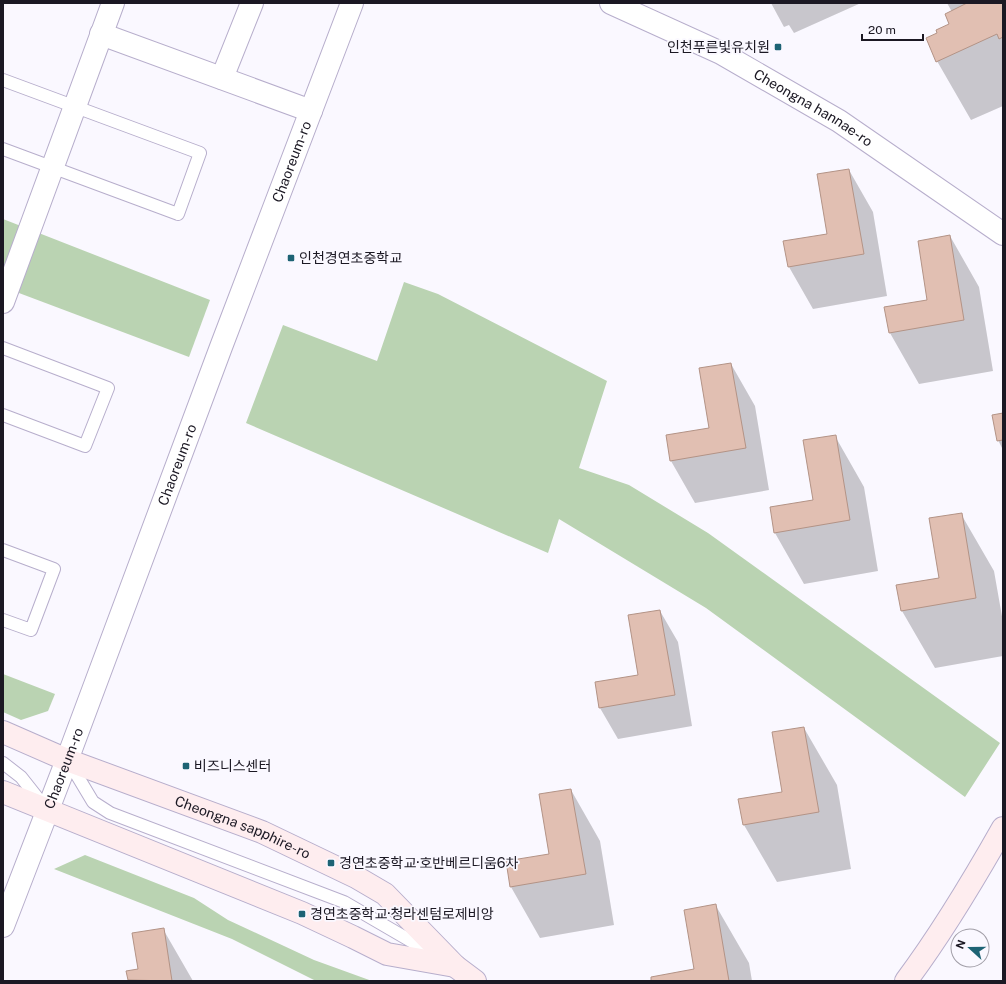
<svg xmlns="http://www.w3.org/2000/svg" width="1006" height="984" viewBox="0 0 1006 984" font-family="'Public Sans','Noto Sans KR',sans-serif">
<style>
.green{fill:#bad3b2}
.shadow{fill:#0003}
.building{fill:#e1bfb2;stroke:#b39386}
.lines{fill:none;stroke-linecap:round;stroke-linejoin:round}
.service-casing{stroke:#b7aecc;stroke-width:14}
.minor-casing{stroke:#b7aecc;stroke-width:24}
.tertiary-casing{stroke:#b7aecc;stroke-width:24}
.secondary-casing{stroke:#b7aecc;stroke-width:24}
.service{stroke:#fff;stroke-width:12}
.minor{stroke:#fff;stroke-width:22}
.tertiary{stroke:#fff;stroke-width:22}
.secondary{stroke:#feedef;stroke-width:22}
.poi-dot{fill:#1d6374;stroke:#faf8ff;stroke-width:1.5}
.labels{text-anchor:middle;stroke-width:3.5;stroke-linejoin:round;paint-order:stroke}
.poi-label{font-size:14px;fill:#1b1823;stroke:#faf8ff;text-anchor:start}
.street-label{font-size:14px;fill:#1b1823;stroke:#faf8ff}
</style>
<rect width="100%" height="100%" fill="#faf8ff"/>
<g class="green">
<path d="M3,219L210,300L189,357L3,287Z"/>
<path d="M404,282L438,294L607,381L579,468L629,485L708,533L1000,743L965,797L706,608L559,519L548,553L246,423L283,325L377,361Z"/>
<path d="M3,674L55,694L48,711L21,720L3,712Z"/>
<path d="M85,855L194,898L228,920L314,960L372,981H316L232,939L54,869Z"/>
</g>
<g class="shadow">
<path d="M771,3H861L794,33L789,25L784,27Z"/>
<path d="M947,3H1003V106L971,120L937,61L938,34L950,25L952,12Z"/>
<path d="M849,170L873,212L887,296L813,309L789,267L828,234Z"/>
<path d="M950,236L979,287L993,371L919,384L890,333L886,308L929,301Z"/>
<path d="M731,364L755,406L769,490L695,503L671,461L710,429Z"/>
<path d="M1003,414V450L998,440Z"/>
<path d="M835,436L864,487L878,571L804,584L775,533L814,500Z"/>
<path d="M961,514L994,571L1003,622V656L935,668L902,611L897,586L941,579Z"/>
<path d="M660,611L678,642L692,726L618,739L600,708L639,676Z"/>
<path d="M804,728L837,785L851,869L777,882L744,825L783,793Z"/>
<path d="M571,790L600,841L614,925L540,938L511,887L550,854Z"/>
<path d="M716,906L749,963L752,981H652L695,970Z"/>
<path d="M163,929L193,981H129V980L139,970Z"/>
</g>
<g class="building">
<path d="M967,3H1003V37L999,39L997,34L936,62L926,38L937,33L936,30L949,24L945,14Z"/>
<path d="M849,169L864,254L788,267L783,241L827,234L817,174Z"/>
<path d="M950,235L964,320L889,333L884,307L927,300L918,241Z"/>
<path d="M731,363L746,448L670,461L666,435L709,428L699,368Z"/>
<path d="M1003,413V440L997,441L992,415Z"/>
<path d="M836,435L850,520L774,533L770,507L813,500L803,440Z"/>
<path d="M962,513L976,598L901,611L896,585L939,578L929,518Z"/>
<path d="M660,610L675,695L599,708L595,682L638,675L628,615Z"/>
<path d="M804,727L819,812L743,825L738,799L782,792L772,732Z"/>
<path d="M571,789L586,874L510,887L506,861L549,854L539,794Z"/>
<path d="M716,904L729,981H651V977L694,969L684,910Z"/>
<path d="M164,928L172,981L128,980L126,971L138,969L132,933Z"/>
</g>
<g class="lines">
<defs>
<g id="service">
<path d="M3,80L200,153L178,214L3,149"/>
<path d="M3,348L108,388L85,446L3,415"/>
<path d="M3,550L54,569L31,630L3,620"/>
<path d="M69,762L93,802L110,813L344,902L435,955"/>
<path d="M3,763L21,777L44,806"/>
</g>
<g id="minor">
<path id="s1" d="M611,3L721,53L839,121L1003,234"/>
<path d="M101,34L311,111"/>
<path d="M222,78L252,3"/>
<path d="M3,302L113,3"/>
</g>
<g id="tertiary">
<path id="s2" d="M3,926L67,760L221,347L352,3"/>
</g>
<g id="secondary">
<path id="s3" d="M3,732L67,760L262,832L356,877L385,894L455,966L475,981"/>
<path d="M3,792L302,913L353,937L387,954L455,966"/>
<path d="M906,981C942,933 973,881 1003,828"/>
</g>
</defs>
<use href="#service" class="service-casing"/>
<use href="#minor" class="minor-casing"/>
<use href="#tertiary" class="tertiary-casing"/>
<use href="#secondary" class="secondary-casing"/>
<use href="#service" class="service"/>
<use href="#minor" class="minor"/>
<use href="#tertiary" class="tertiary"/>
<use href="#secondary" class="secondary"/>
</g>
<g class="poi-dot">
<rect x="774" y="43" width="8" height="8" rx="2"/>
<rect x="287" y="254" width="8" height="8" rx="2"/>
<rect x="182" y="762" width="8" height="8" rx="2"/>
<rect x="327" y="859" width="8" height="8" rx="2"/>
<rect x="298" y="910" width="8" height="8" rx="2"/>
</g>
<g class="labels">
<g class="poi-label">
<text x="770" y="52" text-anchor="end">인천푸른빛유치원</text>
<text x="299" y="263">인천경연초중학교</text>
<text x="194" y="771">비즈니스센터</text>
<text x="339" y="868">경연초중학교·호반베르디움6차</text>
<text x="310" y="919">경연초중학교·청라센텀로제비앙</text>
</g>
<g class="street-label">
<text dy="5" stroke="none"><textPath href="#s1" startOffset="228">Cheongna hannae-ro</textPath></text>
<text dy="5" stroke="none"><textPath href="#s2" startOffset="817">Chaoreum-ro</textPath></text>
<text dy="5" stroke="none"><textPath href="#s2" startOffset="493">Chaoreum-ro</textPath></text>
<text dy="5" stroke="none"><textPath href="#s2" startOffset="169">Chaoreum-ro</textPath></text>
<text dy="5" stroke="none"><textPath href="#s3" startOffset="258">Cheongna sapphire-ro</textPath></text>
</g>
</g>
<rect width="1006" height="984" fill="none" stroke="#1b1823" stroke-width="8"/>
<g transform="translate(970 948) rotate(291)"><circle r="19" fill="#faf8ff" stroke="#a19ea7"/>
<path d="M0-3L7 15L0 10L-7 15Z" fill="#1d6374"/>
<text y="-6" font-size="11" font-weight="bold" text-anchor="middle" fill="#1b1823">N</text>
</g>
<path d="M862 34v6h61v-6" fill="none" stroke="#1b1823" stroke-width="2"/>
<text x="868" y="34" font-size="12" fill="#1b1823" stroke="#faf8ff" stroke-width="3" paint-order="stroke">20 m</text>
</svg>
